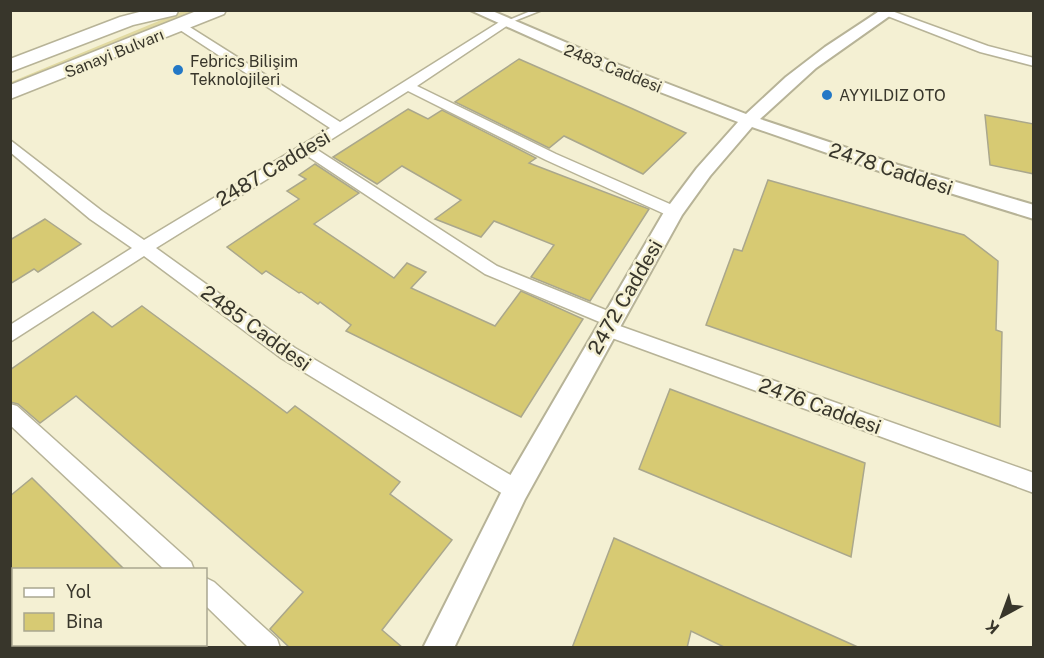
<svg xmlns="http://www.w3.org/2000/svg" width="1044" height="658" viewBox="0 0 1044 658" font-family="'Public Sans',sans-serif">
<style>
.green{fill:#e1d9a1}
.building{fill:#d7ca73;stroke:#aaa78c;stroke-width:1.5}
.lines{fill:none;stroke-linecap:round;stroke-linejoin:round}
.service-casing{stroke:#b7b397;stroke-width:3}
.minor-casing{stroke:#b7b397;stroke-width:3}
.tertiary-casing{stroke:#b7b397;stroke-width:4}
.primary-casing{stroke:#b7b397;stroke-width:3}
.service{fill:#fff;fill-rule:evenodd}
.minor{fill:#fff;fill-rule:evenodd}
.tertiary{fill:#fff;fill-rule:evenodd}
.primary{fill:#fff;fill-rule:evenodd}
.poi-dot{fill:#2378c6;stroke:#f4f0d3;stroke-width:2}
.labels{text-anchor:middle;stroke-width:5;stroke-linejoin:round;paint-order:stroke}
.far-street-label{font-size:16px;fill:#38362b;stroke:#f4f0d3}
.far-poi-label{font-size:16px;fill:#38362b;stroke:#f4f0d3;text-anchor:start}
.street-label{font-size:20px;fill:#38362b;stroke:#f4f0d3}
</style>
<rect width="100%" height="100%" fill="#f4f0d3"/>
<path class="green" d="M183,11H202L11,90V82Z"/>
<g class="building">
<path d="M519,59L633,109L686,133L643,174L564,136L549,148L455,102Z"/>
<path d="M408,109L428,119L442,110L536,158L529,163L649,209L590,301L531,277L554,245L494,221L481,237L435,219L461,200L402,166L377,184L333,157Z"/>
<path d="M985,115L1034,124V174L990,165Z"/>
<path d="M315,164L359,193L314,224L394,278L407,263L426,272L411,288L495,326L521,291L583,319L521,417L346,331L351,325L320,302L318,304L301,292L299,293L266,271L262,274L227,247L299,199L287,191L306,179L299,175Z"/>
<path d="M768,180L964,235L998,261L996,330L1002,332L1000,427L706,325L734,249L742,251Z"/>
<path d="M45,219L81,244L38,272L34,269L10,284V240Z"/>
<path d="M142,306L287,413L295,406L400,482L390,494L452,540L382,630L403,648H290L270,629L303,592L76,396L40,423L18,404L10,402V370L93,312L112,327Z"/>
<path d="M670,389L865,463L851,557L639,469Z"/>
<path d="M32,478L125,570H10V496Z"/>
<path d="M614,538L860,648H726L691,631L687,648H572Z"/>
</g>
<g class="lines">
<defs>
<path id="service" d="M533,10H542L507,24L502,23Z"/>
<g id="minor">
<path d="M872,10H889L988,46L1034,58V66L980,52Z"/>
<path d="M501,21L511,23L417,86L556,154L679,208L682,212L679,216H669L546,160L408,91L316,149L497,266L618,315L621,320L617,325L1034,473V493L601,334L598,329L602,323L485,274L306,155L156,248L295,348L524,483L527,490L524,497L516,500L508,497L281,358L144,256L10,342V325L132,248L90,219L10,152V140L102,211L144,240L330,128L177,28V24H185L340,122Z"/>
<path d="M10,404L17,406L191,562L194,570H165L10,425Z"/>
<path d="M206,578L214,582L277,639L280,648H249L206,606Z"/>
</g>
<path id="tertiary" d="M470,10H490L619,65L746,114L786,77L825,47L881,10H898L816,68L760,119L898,165L1034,205V219L885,173L752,127L710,176L682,215L525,499L454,648H423L507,481L664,212L697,168L738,122L608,72Z"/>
<g id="primary">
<path d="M147,10L178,11L176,15L133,25L10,72V59L120,17Z"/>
<path d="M199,10H226L224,14L10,99V85Z"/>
</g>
</defs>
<use href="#service" class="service-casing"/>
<use href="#minor" class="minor-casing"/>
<use href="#tertiary" class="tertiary-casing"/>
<use href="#primary" class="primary-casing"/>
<use href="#service" class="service"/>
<use href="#minor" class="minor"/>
<use href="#tertiary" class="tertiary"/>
<use href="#primary" class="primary"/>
</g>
<g class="poi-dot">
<circle cx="178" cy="70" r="6"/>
<circle cx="827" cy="95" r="6"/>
</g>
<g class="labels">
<g class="far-street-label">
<text transform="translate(114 53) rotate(-22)" y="6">Sanayi Bulvarı</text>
<text transform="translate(613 68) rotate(22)" y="6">2483 Caddesi</text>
</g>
<g class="far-poi-label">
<text x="190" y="67">Febrics Bilişim<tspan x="190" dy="18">Teknolojileri</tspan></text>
<text x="839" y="101">AYYILDIZ OTO</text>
</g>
<g class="street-label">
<text transform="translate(273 168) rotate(-31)" y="7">2487 Caddesi</text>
<text transform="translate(891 169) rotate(18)" y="7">2478 Caddesi</text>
<text transform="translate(625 297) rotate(-60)" y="7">2472 Caddesi</text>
<text transform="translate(256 328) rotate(36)" y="7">2485 Caddesi</text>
<text transform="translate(820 406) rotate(20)" y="7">2476 Caddesi</text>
</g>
</g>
<rect width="1044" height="658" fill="none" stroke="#38362b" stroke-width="24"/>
<rect x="12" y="568" width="195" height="78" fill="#f4f0d3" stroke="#a9a690" stroke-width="1.5"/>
<rect x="24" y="588" width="30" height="9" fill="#ffffff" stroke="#a9a690" stroke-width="1.5"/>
<text x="66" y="598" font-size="18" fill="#38362b">Yol</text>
<rect x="24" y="613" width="30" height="18" fill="#d7ca73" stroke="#a9a690" stroke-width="1.5"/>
<text x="66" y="628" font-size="18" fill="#38362b">Bina</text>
<g transform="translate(1002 616) rotate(221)" stroke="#f4f0d3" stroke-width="4.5" paint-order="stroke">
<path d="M0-4.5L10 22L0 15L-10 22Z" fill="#38362b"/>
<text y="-9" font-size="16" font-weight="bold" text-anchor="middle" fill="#38362b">K</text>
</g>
</svg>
